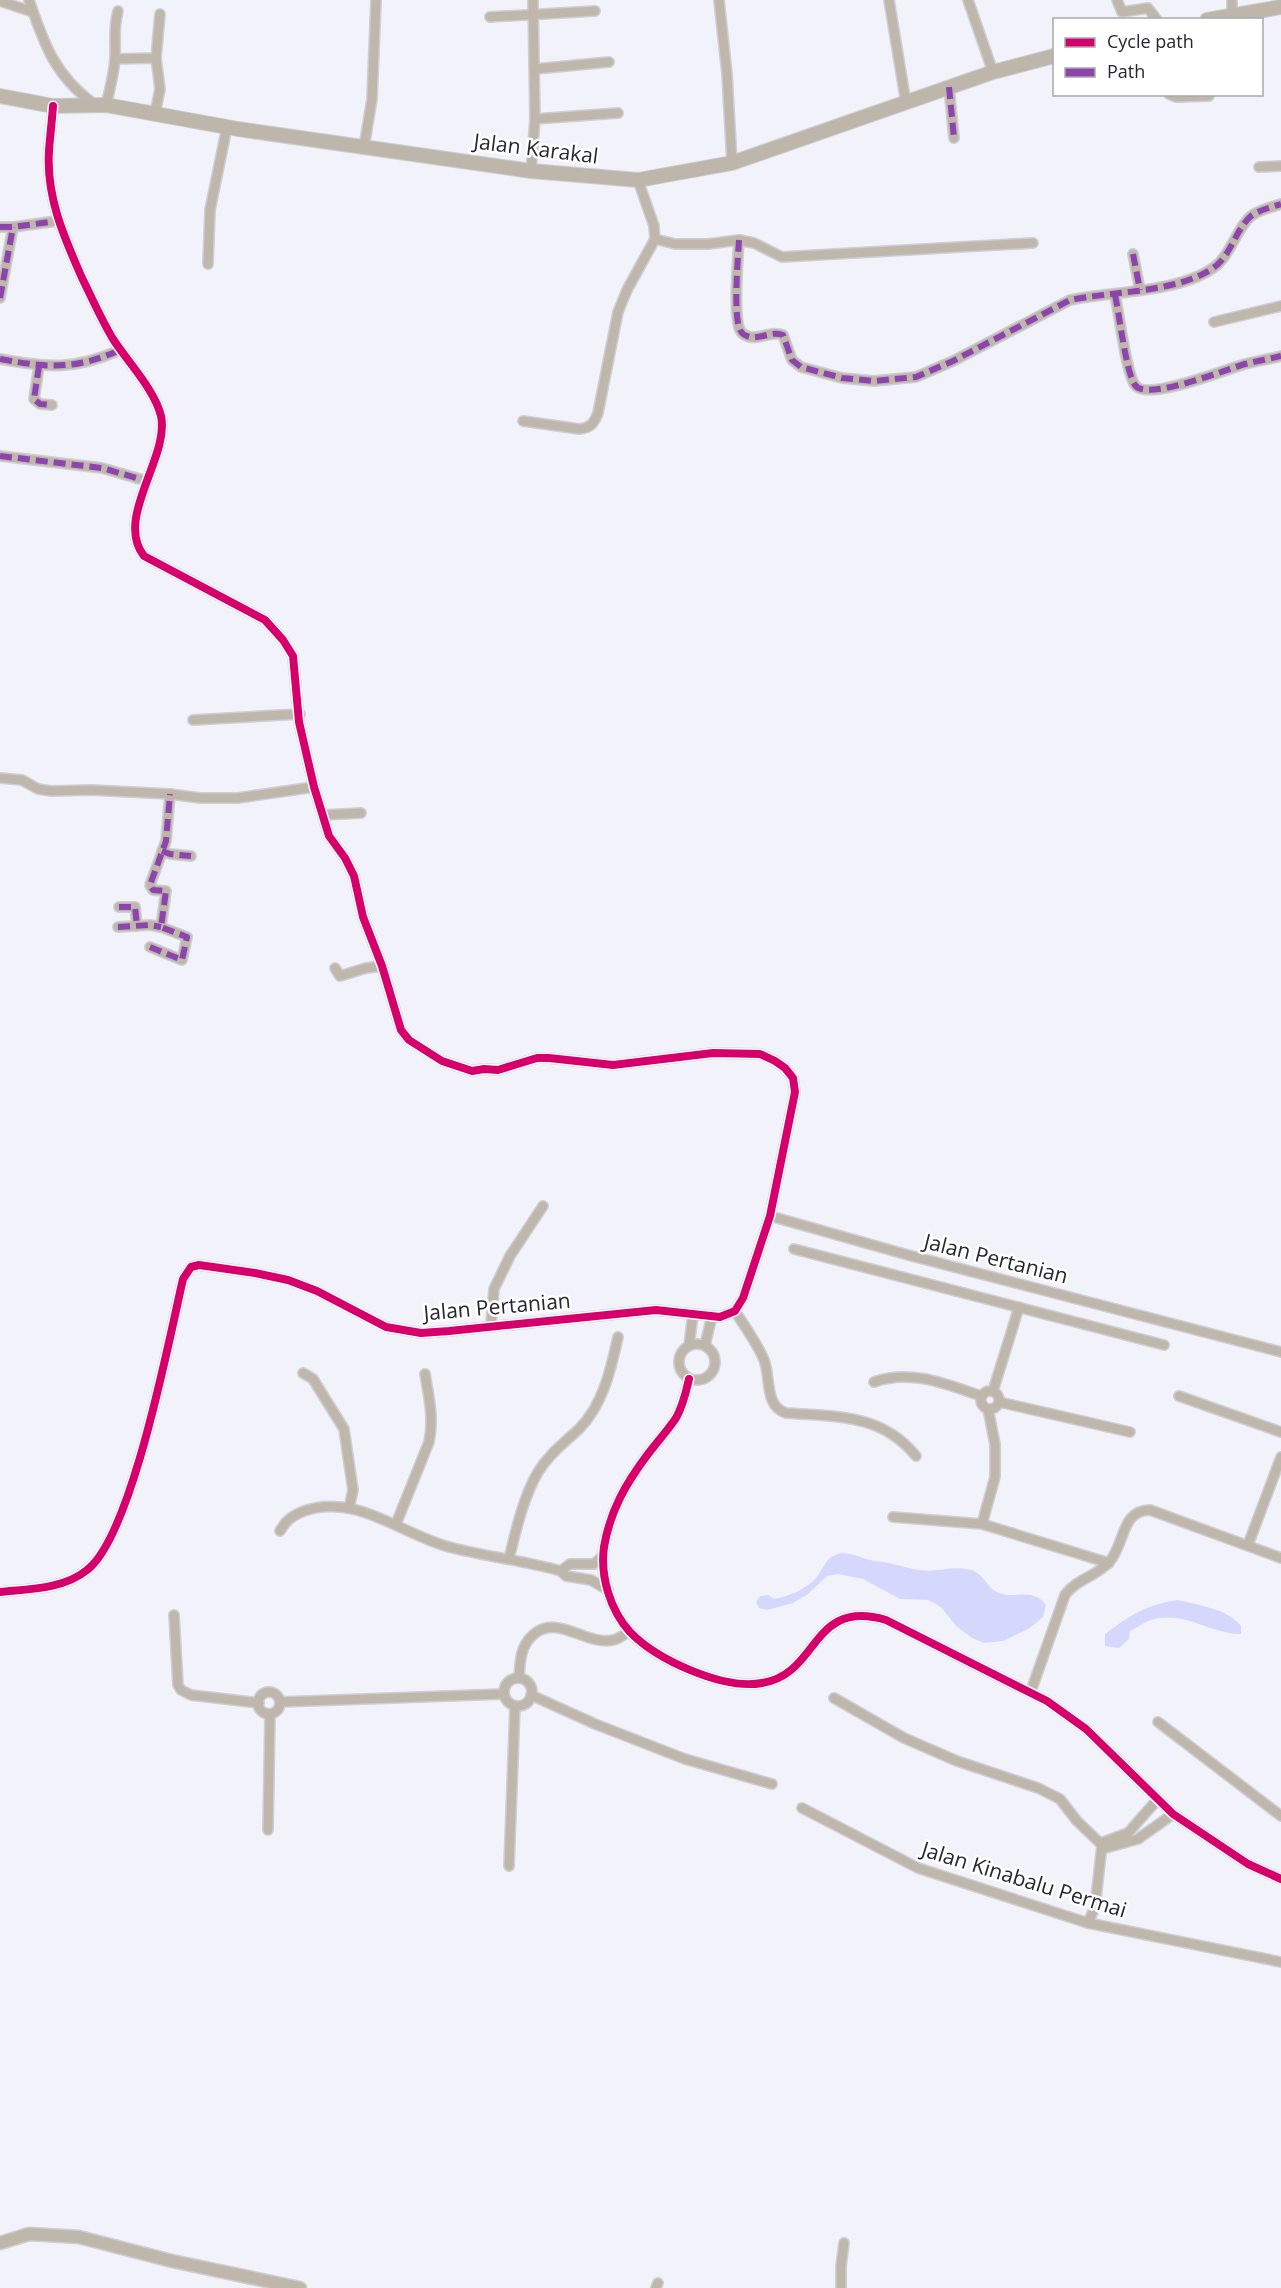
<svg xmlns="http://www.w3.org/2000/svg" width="1281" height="2288" viewBox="0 0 1281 2288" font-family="'Open Sans',sans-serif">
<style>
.water{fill:#d5d8fc}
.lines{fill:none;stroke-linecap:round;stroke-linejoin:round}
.minor-casing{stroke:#cecfd4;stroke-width:12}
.tertiary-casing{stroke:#cecfd4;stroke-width:15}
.secondary-casing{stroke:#cecfd4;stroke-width:16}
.minor{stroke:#bfb7ac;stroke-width:9}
.tertiary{stroke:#bfb7ac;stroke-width:12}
.secondary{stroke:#beb6aa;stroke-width:14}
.quiet{stroke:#8e44ad;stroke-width:6;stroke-dasharray:12 6;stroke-linecap:butt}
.cycleway-casing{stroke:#fff;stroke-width:11}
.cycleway{stroke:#d6006c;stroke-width:8}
.labels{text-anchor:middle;stroke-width:5;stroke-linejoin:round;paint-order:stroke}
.street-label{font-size:21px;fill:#26272d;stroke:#fff}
</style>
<rect width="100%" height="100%" fill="#f2f3fa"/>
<g class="water">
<path d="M843,1553C853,1554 860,1557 870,1560C876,1562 882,1561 888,1563C899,1565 909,1569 920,1570C937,1573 954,1565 971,1570C984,1574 986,1586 995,1591C1012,1602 1031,1585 1046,1605L1043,1617L1030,1628L1003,1641L984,1643L972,1638L956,1626L941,1607L928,1600L900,1599L863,1579L838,1574L827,1576L808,1594L793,1603L767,1610L759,1608L756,1602L760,1596L768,1595L774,1599C789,1596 802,1591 813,1581C825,1570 824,1555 843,1553Z"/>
<path d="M1177,1600C1198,1605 1228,1609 1241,1626V1634C1209,1634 1185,1610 1151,1620C1144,1622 1137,1628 1130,1631L1129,1639L1119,1648L1105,1646V1634C1132,1614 1144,1606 1177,1600Z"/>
</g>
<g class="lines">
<defs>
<g id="minor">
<path d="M29,0C44,44 55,76 94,104"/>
<path d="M719,0L727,74L732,163"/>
<path d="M889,0L906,103"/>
<path d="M968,0L993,72"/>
<path d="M1117,0L1122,12L1148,8L1157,20"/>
<path d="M1232,0V14"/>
<path d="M0,1L33,12"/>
<path d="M490,17L595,11"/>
<path d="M115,59L156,58L160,14"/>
<path d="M535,69L609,62"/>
<path d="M949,87L954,138"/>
<path d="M1169,94L1176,97L1209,96"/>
<path d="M106,105C110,89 114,74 115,58C116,39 113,30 118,11"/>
<path d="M155,114L160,89L156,58"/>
<path d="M535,119L618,113"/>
<path d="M364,147L372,99L376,0"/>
<path d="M1259,167L1281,166"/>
<path d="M531,171L535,119L533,0"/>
<path d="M638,180L654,226L655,239L675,244H708L739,240L754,243L782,257L1033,243"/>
<path d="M0,227H13L57,221"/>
<path d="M739,240C738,258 733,315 740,330C741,332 744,335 747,336C758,341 771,330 783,335L792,360L801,367L842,378L874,381L916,377L953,361L1070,300C1112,291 1183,293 1217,265C1232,252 1236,229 1251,216C1259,210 1272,207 1281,204"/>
<path d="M1133,254L1140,290"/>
<path d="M208,264L210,210L227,127"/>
<path d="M1115,295C1119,312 1126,373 1135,385C1146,402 1227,369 1245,364C1257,361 1269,359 1281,356"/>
<path d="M0,298L13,227"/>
<path d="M1214,322L1281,306"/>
<path d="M0,359C48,368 75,370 120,350"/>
<path d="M39,366L34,399L40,404L52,405"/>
<path d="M523,421L579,429C591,428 594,423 598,413L618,312L627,290L655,239"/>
<path d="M0,456L102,468L147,481"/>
<path d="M193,720L300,714"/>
<path d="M0,778L22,780L38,789L51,791L91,790L170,794L200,798H238L314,787"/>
<path d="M323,815L361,813"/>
<path d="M162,851L170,854L191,856"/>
<path d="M119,907H135L137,926"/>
<path d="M118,927L150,925L161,927"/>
<path d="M150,947L182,960L187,937L161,927L166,891L153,890L150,885L166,841L170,794"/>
<path d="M335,968L340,976L366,968L382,966"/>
<path d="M770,1216L908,1255L1281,1352"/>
<path d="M794,1249L1164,1345"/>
<path d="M735,1311C745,1327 757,1343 764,1360C771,1377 764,1406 786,1413C836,1417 881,1413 916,1456"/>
<path d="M491,1326L494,1289L510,1256L543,1206"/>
<circle cx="697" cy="1362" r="18"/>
<path d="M705,1345L712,1316"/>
<path d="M689,1346L693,1314"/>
<path d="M303,1373L313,1379L344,1429L353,1490L349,1508"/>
<path d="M689,1379C686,1392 683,1406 676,1418C668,1430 657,1442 648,1454C626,1483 610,1511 604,1547C600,1576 610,1610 630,1632C657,1660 723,1690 762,1683C820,1674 810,1598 886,1620L1047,1701L1086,1729L1173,1814L1248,1864L1281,1879"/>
<path d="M874,1382C911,1369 946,1384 981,1396"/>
<circle cx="990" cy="1400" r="9"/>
<path d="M993,1391L1019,1307"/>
<path d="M1179,1396L1281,1432"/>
<path d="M999,1402L1130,1432"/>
<path d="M893,1517L982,1524L1109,1563"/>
<path d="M396,1524L429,1442C434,1418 429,1398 425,1374"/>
<path d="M982,1524L995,1477V1444L988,1409"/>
<path d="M280,1531C286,1520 292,1516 304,1511C358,1492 404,1537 453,1548C489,1557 526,1561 561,1571L566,1576L591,1580L608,1590"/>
<path d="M1248,1545L1281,1457"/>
<path d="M509,1559C516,1530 523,1498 538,1472C549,1454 564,1443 579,1429C603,1405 611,1369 618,1337"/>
<path d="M561,1571L570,1564H594L603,1556"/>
<path d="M0,1592C29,1589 64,1589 87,1570C132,1536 169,1339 183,1279L191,1267L199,1265L255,1273L288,1280L317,1291L386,1327L421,1333L449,1331L656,1310L720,1317L735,1311L743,1298L770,1216L795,1092L793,1078L785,1068L775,1061L760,1054L713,1053L613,1065L549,1058H537L498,1070L484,1069L472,1071L442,1061L409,1040L401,1030L382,966L363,917L354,876L345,858L329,836L314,787L299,722L293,656L283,640L265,620L144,556C114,518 170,457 161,416C155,390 127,361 113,339C101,319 92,298 82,278C64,237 46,197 49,151C50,136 52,121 53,106"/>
<path d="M174,1615L178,1685L181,1690L191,1695L259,1703"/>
<path d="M519,1678C520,1663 520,1646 533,1635C557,1613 586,1646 613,1640C619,1639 625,1634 629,1631"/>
<circle cx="518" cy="1692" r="14"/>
<path d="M1031,1691L1065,1595C1076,1579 1098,1576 1110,1561C1125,1544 1121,1510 1150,1510L1281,1558"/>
<circle cx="269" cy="1703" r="11"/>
<path d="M531,1695L595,1724L685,1759L772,1784"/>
<path d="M834,1698L904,1738L957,1761L1038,1788L1060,1799L1077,1821L1102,1845L1095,1907L1088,1923"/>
<path d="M280,1702L504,1694"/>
<path d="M1158,1722L1281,1816"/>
<path d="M802,1808L918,1868L1088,1923L1281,1962"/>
<path d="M268,1830L270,1714"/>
<path d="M1101,1843L1128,1833L1157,1800"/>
<path d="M1102,1849L1138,1839L1173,1814"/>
<path d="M509,1866L515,1706"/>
<path d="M656,2288L658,2283"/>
<path d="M841,2288V2266L844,2243"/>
</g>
<path id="tertiary" d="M0,2243L29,2234L79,2237L172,2261L300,2288"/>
<g id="secondary">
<path d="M1207,20L1281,7"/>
<path d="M0,96L53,106L106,105L238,129L531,171L638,180L732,163L993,72L1054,56"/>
</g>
</defs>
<use href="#minor" class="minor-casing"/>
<use href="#tertiary" class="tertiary-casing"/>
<use href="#secondary" class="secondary-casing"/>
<use href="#minor" class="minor"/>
<use href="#tertiary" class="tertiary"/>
<use href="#secondary" class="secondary"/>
<g class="quiet">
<path d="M949,87L954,138"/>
<path d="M0,227H13L57,221"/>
<path d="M739,240C738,258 733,315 740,330C741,332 744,335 747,336C758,341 771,330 783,335L792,360L801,367L842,378L874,381L916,377L953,361L1070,300C1112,291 1183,293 1217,265C1232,252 1236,229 1251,216C1259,210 1272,207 1281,204"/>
<path d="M1133,254L1140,290"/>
<path d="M1115,295C1119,312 1126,373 1135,385C1146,402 1227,369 1245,364C1257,361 1269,359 1281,356"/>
<path d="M0,298L13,227"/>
<path d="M0,359C48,368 75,370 120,350"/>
<path d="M39,366L34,399L40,404L52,405"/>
<path d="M0,456L102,468L147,481L148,478"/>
<path d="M162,851L170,854L191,856"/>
<path d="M119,907H135L137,926"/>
<path d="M118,927L150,925L161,927"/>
<path d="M150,947L182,960L187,937L161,927L166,891L153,890L150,885L166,841L170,794"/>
</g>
<defs>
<g id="cycleway">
<path d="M689,1379C686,1392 683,1406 676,1418C668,1430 657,1442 648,1454C626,1483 610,1511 604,1547C600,1576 610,1610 630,1632C657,1660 723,1690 762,1683C820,1674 810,1598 886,1620L1047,1701L1086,1729L1173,1814L1248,1864L1281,1879"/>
<path d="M0,1592C29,1589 64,1589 87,1570C132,1536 169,1339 183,1279L191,1267L199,1265L255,1273L288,1280L317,1291L386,1327L421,1333L449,1331L656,1310L720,1317L735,1311L743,1298L770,1216L795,1092L793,1078L785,1068L775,1061L760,1054L713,1053L613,1065L549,1058H537L498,1070L484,1069L472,1071L442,1061L409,1040L401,1030L382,966L363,917L354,876L345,858L329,836L314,787L299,722L293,656L283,640L265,620L144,556C114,518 170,457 161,416C155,390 127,361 113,339C101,319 92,298 82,278C64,237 46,197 49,151C50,136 52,121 53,106"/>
</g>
</defs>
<use href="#cycleway" class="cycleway-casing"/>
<use href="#cycleway" class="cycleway"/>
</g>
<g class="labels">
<g class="street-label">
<text transform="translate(536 149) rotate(7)" y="7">Jalan Karakal</text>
<text transform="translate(996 1259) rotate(14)" y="7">Jalan Pertanian</text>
<text transform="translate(497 1307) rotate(-5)" y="7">Jalan Pertanian</text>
<text transform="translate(1024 1880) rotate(17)" y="7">Jalan Kinabalu Permai</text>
</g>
</g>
<rect x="1053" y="18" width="210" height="78" fill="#ffffff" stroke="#a8a9ab" stroke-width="1.5"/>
<rect x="1065" y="38" width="30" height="9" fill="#d6006c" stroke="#a8a9ab" stroke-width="1.5"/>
<text x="1107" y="48" font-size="18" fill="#26272d">Cycle path</text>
<rect x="1065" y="68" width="30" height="9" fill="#8e44ad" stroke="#a8a9ab" stroke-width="1.5"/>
<text x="1107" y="78" font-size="18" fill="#26272d">Path</text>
</svg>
